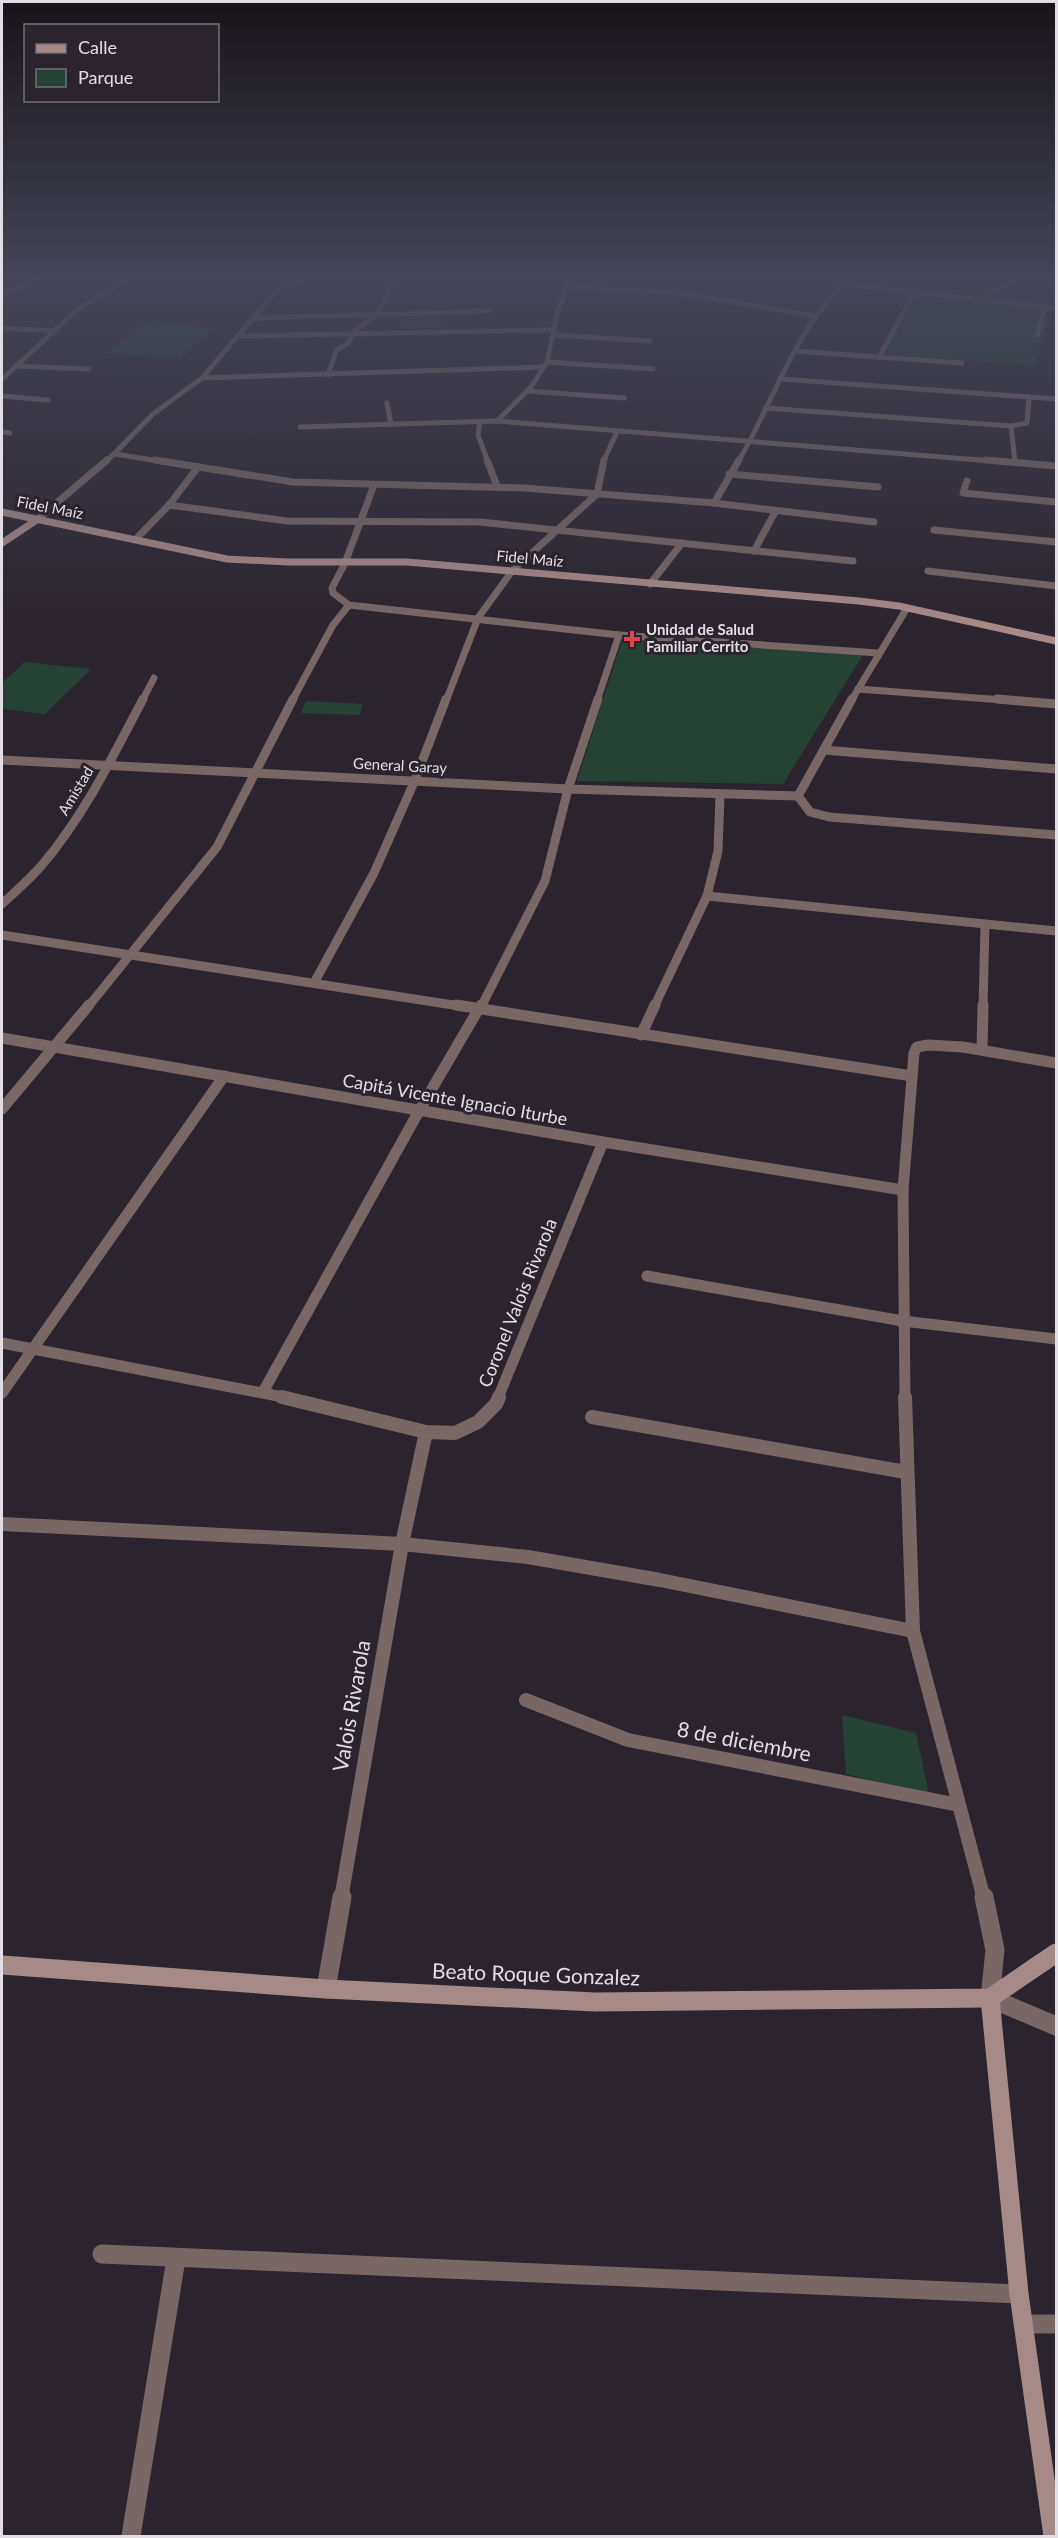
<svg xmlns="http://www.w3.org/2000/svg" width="1058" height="2538" viewBox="0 0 1058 2538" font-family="Lato,sans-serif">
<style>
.green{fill:#244335}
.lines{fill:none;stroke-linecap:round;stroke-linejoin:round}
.street-far5{stroke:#786765;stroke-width:5}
.street-far4{stroke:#786765;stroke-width:7}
.street-far3{stroke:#786765;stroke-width:9}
.street-far2{stroke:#786765;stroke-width:11}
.street-far1{stroke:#786765;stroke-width:14}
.street{stroke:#786765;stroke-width:19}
.secondary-far2{stroke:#a68a88;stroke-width:5}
.secondary-far1{stroke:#a68a88;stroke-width:7}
.secondary{stroke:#a68a88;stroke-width:19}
.health-dot{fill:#e0444e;stroke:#2b242e;stroke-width:2}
.labels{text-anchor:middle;stroke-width:6;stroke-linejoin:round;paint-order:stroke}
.far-street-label{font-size:15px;fill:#e3dee5;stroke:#2b242e}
.far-poi-label{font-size:15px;font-weight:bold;fill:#e3dee5;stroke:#2b242e;text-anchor:start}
.street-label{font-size:18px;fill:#e3dee5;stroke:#2b242e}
.near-street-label{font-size:21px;fill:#e3dee5;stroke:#2b242e}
</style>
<rect width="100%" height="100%" fill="#2b242e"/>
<g class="green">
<path d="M920,295L1050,310L1036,366L885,354L910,304Z"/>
<path d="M447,317L448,327L400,328V318Z"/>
<path d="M146,322L218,326L180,358L105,353Z"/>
<path d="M623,637L864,653L783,784L577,781Z"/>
<path d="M25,662L91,669L45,714L2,709V683Z"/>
<path d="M306,701L363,704L359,715L301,713Z"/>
<path d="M842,1715L916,1733L929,1794L846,1774Z"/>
</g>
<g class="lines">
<g class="street-far5">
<path d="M24,274L44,275"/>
<path d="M1025,274L1056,279"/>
<path d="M783,276L848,280"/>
<path d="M842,284L1056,308"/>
<path d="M566,287L681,293L814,316"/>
<path d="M975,300L1027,275"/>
<path d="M253,318L490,311"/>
<path d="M2,328L54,331"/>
<path d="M554,335L650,341"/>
<path d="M237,336L554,330"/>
<path d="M1037,336L1045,307"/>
<path d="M795,351L962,363"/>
<path d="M879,357L915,292"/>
<path d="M547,362L653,369"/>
<path d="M16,366L89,369"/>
<path d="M328,375L336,351L348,343L354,332L376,314L388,296V288L400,274"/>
<path d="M202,378L544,367"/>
<path d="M2,379L77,310L131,276"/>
<path d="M781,379L1056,399"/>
<path d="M527,391L624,398"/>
<path d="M2,396L48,400"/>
<path d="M387,403L391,425"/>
<path d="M765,408L1011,426"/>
<path d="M497,421L531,387L547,362L558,310L572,274"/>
<path d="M480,422L478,435L488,462"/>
<path d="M300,427L497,421L1004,462"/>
<path d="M2,432L10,433"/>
<path d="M115,454L165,462"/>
<path d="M106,462L153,414L202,378L281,285L308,280L316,274"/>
<path d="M603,462L617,432"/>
<path d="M738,462C777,397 795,321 857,274"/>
<path d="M1015,462L1011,426L1027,423L1029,397"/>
</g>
<g class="street-far4">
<path d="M155,460L293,482L524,488L714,503L874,522"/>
<path d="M487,460L497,486"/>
<path d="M986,460L1056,466"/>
<path d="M729,474L878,487"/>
<path d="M967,481L963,493L1056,502"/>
<path d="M374,485L345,563L332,588L333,593L349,605L619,635L597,701"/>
<path d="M714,503L739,460"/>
<path d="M169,505L287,521L480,522L853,561"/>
<path d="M38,519L107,460"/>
<path d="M934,530L1056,542"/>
<path d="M136,539L169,505L198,467"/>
<path d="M754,551L775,512"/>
<path d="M928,571L1056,586"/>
<path d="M650,584L682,543"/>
<path d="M619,635L878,653"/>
<path d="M858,689L1016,701"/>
<path d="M142,701L154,678"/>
<path d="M292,701L333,625L349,605"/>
<path d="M446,701L478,618L512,571L597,494L604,460"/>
<path d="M851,701L907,608"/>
</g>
<g class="street-far3">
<path d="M852,699L798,796L810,812L829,817L1056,835"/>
<path d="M997,699L1056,704"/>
<path d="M824,750L1056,769"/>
<path d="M2,760L568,789L798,796"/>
<path d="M707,896L1056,931"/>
<path d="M2,904C16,891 30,879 42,865C84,816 113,756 143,699"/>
<path d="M2,935L466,1007"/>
<path d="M314,983L374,873L415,780L446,699"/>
<path d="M88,1007L217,847L293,699"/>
<path d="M481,1007L545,881L568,789L598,699"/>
<path d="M654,1007L707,896L718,851L720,795"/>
<path d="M983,1007L985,925"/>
</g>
<g class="street-far2">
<path d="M456,1005L912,1076"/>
<path d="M641,1035L655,1005"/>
<path d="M2,1038L603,1142L903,1190"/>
<path d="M982,1050L983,1005"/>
<path d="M2,1109L89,1005"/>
<path d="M647,1276L903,1321L1056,1339"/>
<path d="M2,1343L288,1398"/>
<path d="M263,1392L419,1111L481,1005"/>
<path d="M2,1393L224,1076"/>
<path d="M498,1398L603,1142"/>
<path d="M905,1398L903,1190L914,1053L917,1047L928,1045L963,1047L1056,1063"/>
</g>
<g class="street-far1">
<path d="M282,1397L426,1432L455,1433L478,1422L496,1404L499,1397"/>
<path d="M905,1397L913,1631L984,1899"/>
<path d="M592,1417L906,1472"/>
<path d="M2,1524L402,1544L528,1557L660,1580L913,1631"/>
<path d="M526,1700L628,1740L959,1805"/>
<path d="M341,1899L402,1544L426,1432"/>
</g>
<g class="street">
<path d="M984,1897L995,1950L990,1998L1056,2026"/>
<path d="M326,1989L342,1897"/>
<path d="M102,2254L1019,2294"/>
<path d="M1023,2324H1056"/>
<path d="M131,2536L176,2259"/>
</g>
<path class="secondary-far2" d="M2,295L46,274"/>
<g class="secondary-far1">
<path d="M2,512L227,559L288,562H407L859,601L899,606L1056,641"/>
<path d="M2,543L38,519"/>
</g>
<g class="secondary">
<path d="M2,1965L326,1989L595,2002L990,1998L1056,1953"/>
<path d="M990,1998L1019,2294L1053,2536"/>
</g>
</g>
<linearGradient id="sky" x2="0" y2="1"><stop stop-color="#181419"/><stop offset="0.44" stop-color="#444557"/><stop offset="1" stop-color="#444557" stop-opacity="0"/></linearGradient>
<rect width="1058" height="629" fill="url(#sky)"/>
<path class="health-dot" d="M629 630h6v6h6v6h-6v6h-6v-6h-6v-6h6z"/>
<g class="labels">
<g class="far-street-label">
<text transform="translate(50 508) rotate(11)" y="5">Fidel Maíz</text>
<text transform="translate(530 559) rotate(5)" y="5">Fidel Maíz</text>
<text transform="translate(400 766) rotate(3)" y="5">General Garay</text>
<text transform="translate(76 791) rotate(-59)" y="5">Amistad</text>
</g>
<g class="far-poi-label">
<text x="646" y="635">Unidad de Salud<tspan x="646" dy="17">Familiar Cerrito</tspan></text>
</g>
<g class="street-label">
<text transform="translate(455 1100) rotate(10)" y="6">Capitá Vicente Ignacio Iturbe</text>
<text transform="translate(518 1303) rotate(-68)" y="6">Coronel Valois Rivarola</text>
</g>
<g class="near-street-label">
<text transform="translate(352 1706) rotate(-80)" y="7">Valois Rivarola</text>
<text transform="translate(744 1742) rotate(11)" y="7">8 de diciembre</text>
<text transform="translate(536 1975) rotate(2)" y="7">Beato Roque Gonzalez</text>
</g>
</g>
<rect width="1058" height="2538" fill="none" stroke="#e3dee5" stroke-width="6"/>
<rect x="24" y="24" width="195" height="78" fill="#2b242e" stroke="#756e77" stroke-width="1.5"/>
<rect x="36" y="44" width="30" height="9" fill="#a68a88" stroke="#756e77" stroke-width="1.5"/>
<text x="78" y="54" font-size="18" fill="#e3dee5">Calle</text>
<rect x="36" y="69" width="30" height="18" fill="#244335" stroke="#756e77" stroke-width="1.5"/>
<text x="78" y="84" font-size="18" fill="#e3dee5">Parque</text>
</svg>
